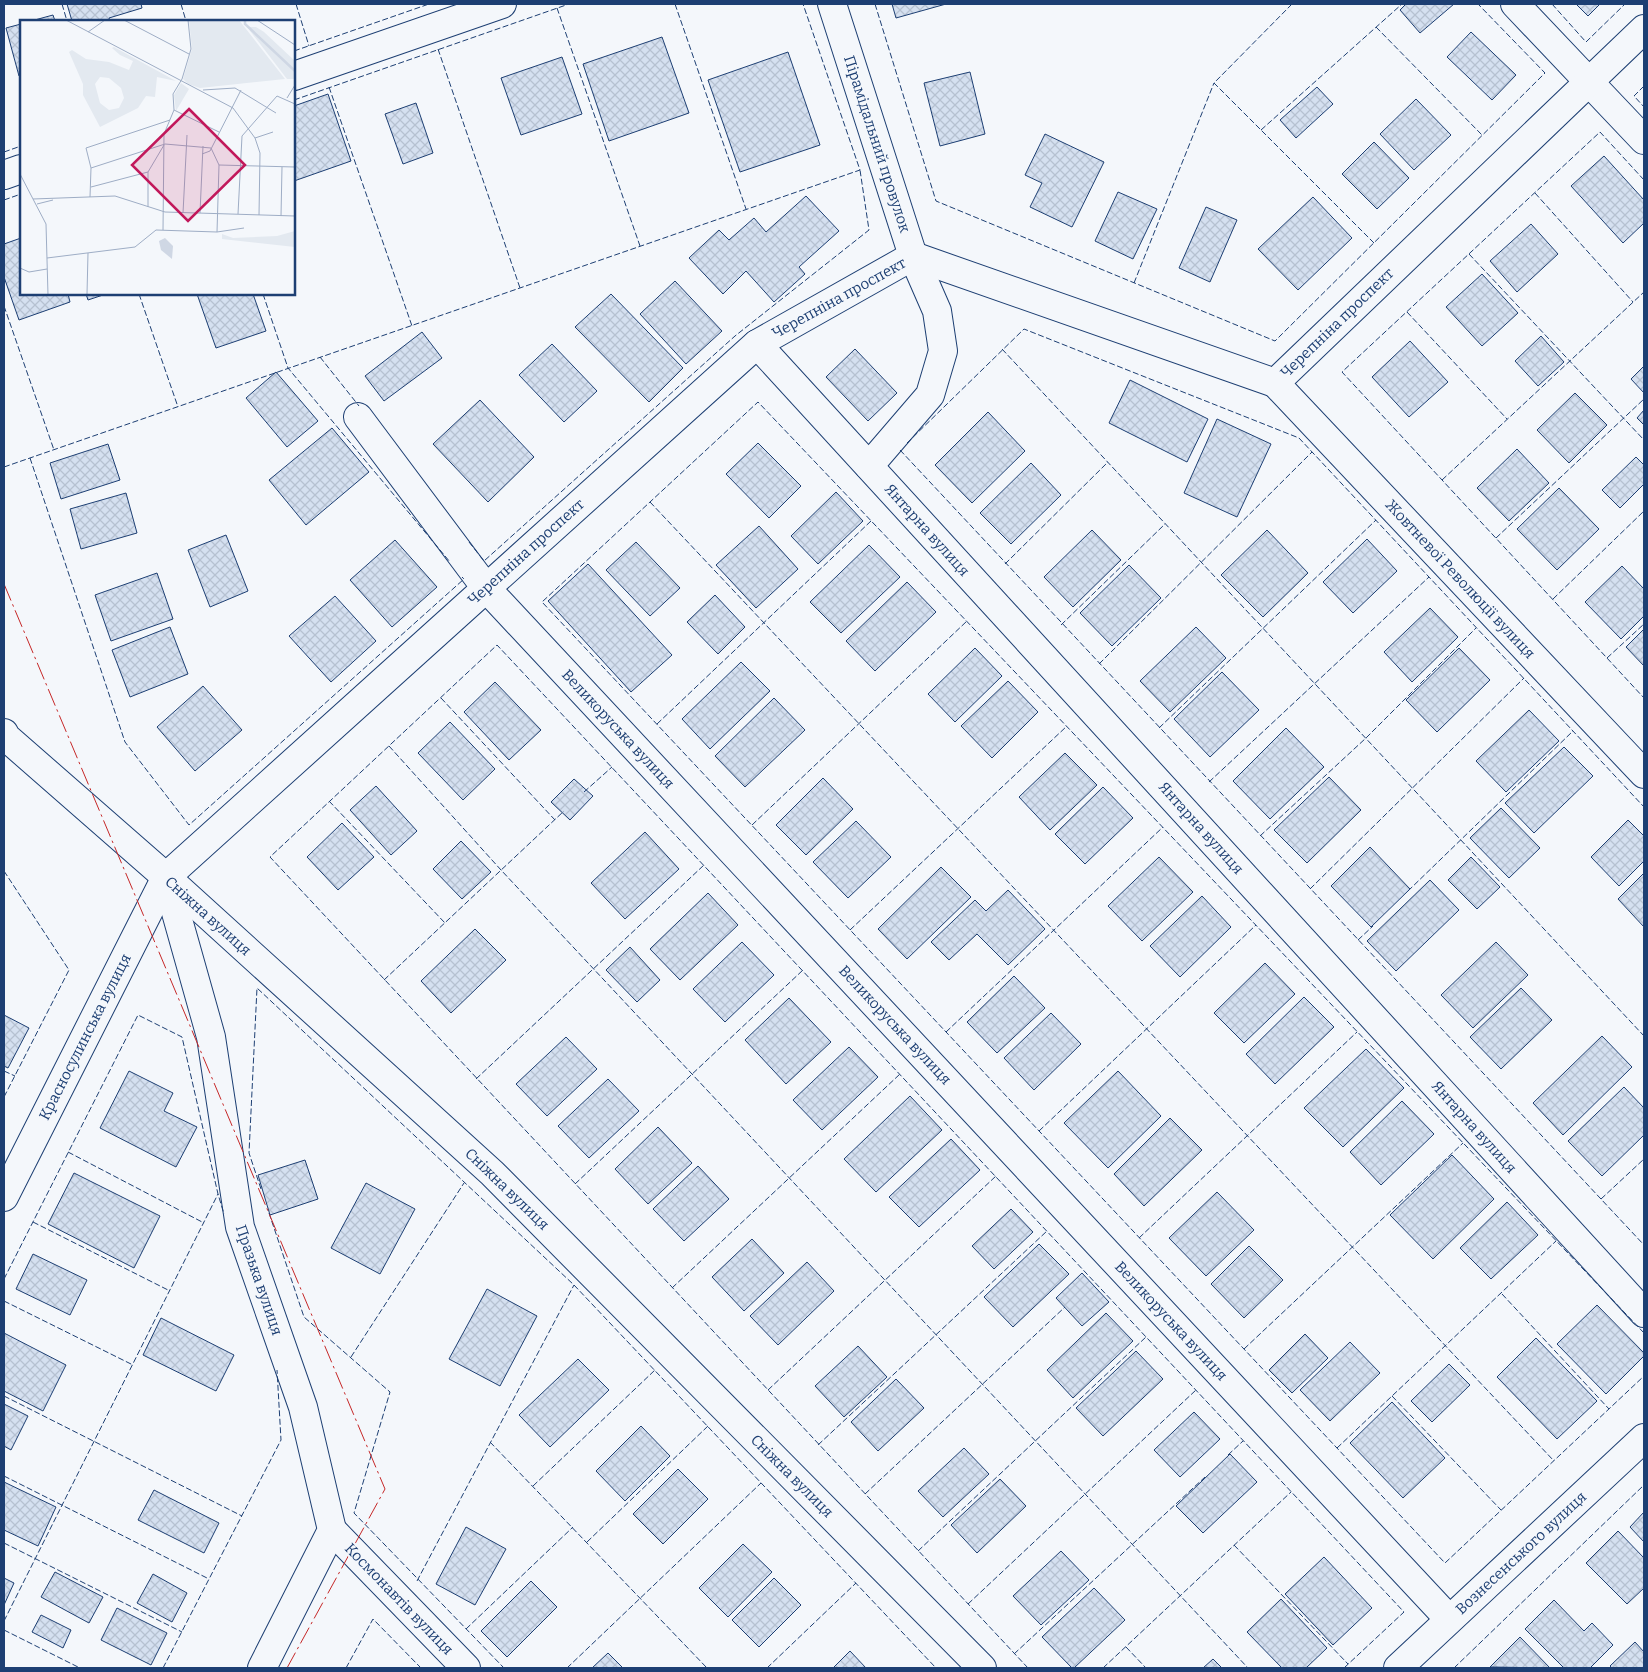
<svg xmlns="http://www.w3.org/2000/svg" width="1648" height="1672" viewBox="0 0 1648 1672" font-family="Bitter,serif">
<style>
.building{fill:url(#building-cross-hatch);stroke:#1d3f73}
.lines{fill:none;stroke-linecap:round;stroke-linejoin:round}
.minor-casing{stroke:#1d3f73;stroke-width:30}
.minor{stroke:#f4f7fb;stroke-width:28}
.fence{stroke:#1d3f73;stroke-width:1;stroke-dasharray:6 2.5;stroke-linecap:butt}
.power{stroke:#c62828;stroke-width:1;stroke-dasharray:18 4 2.5 4;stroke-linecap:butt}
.labels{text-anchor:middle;stroke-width:4;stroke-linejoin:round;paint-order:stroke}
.street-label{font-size:15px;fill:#1d3f73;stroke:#f4f7fb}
.inset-river{fill:none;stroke:#cfd7e4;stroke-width:2.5}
.inset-road{fill:none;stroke:#9eadc5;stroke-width:1}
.view{fill:#c2185b;fill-opacity:0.15;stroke:#c2185b;stroke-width:2.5}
.inset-edge{fill:none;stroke:#1d3f73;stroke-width:2.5}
</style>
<defs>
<pattern id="building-cross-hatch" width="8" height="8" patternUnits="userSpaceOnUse" patternTransform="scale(1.25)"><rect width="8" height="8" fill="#d5e0f0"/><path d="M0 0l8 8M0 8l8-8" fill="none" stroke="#b6c1d1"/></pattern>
</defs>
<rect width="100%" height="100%" fill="#f4f7fb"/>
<g class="building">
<path d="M67,4H141L142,8L109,18L110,21H72Z"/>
<path d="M892,4H946L896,18Z"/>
<path d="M1406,4H1454L1420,33L1400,10Z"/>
<path d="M1576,4H1600L1588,16Z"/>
<path d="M53,15L55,21H31Z"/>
<path d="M21,24V75L19,76L6,28Z"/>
<path d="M1471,32L1516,75L1492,100L1447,57Z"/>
<path d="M662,37L689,113L609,141L583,64Z"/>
<path d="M788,52L820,145L740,172L708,80Z"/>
<path d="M562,57L582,114L521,135L501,78Z"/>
<path d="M970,72L985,134L940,146L924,83Z"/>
<path d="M1317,87L1333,104L1296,138L1280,120Z"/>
<path d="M328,94L351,161L294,181V106Z"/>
<path d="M1416,99L1451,135L1414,170L1380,134Z"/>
<path d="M416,103L433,153L403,164L385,114Z"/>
<path d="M1045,134L1104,162L1072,227L1030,207L1042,183L1025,175Z"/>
<path d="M1374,142L1409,178L1377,209L1342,174Z"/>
<path d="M1604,156L1644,200V223L1623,243L1571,186Z"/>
<path d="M1118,192L1157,209L1133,259L1095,241Z"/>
<path d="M806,196L839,231L799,267L805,274L774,302L746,271L723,294L689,258L719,230L729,240L754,218L766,232Z"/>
<path d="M1313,197L1352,238L1298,290L1258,249Z"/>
<path d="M1206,207L1237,220L1210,282L1179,268Z"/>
<path d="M1531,224L1558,254L1517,292L1490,261Z"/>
<path d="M21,238V294H68L70,302L19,320L4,277V244Z"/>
<path d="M1482,274L1518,313L1482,346L1446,307Z"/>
<path d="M675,281L722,331L686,364L640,314Z"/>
<path d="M86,294H106L88,300Z"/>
<path d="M197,294H253L266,331L216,348Z"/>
<path d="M611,294L683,368L649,402L575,327Z"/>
<path d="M422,332L442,358L384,401L365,376Z"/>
<path d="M1541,336L1564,362L1538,386L1515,361Z"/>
<path d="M1410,341L1448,382L1409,417L1372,377Z"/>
<path d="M552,344L597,391L564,422L519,375Z"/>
<path d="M855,349L897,393L868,421L826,377Z"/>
<path d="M1644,366V393L1631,379Z"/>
<path d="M276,372L318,421L287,447L246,398Z"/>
<path d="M1130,380L1208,419L1187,462L1109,423Z"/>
<path d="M1575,393L1607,425L1569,463L1537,430Z"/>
<path d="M480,400L534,457L488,502L433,444Z"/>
<path d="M1644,410V425L1637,418Z"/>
<path d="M988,412L1025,451L972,503L935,465Z"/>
<path d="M1217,419L1271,444L1237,517L1184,493Z"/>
<path d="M332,428L369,472L306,525L269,480Z"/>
<path d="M758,443L801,486L769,518L726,474Z"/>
<path d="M108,444L120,480L61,499L50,463Z"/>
<path d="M1517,449L1549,483L1509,521L1477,488Z"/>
<path d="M1636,457L1644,465V484L1620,508L1602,490Z"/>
<path d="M1031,463L1061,495L1011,544L980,513Z"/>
<path d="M1559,488L1599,529L1557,570L1517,529Z"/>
<path d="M836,492L863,521L818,564L791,536Z"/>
<path d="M126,493L137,533L81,549L70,509Z"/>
<path d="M759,526L798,569L756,608L716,565Z"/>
<path d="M1092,530L1121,560L1073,607L1044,577Z"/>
<path d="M1267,530L1308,573L1263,617L1221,575Z"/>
<path d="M226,535L248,591L210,607L188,550Z"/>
<path d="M1367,539L1397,571L1353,613L1323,582Z"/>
<path d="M395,540L437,587L392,627L350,580Z"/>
<path d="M636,542L680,588L650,616L606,570Z"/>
<path d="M869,545L900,577L841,633L810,602Z"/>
<path d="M588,564L672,655L631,692L548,601Z"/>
<path d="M1129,565L1161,598L1112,646L1080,613Z"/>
<path d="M1622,566L1644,589V616L1621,639L1585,602Z"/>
<path d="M157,573L173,619L111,641L95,595Z"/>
<path d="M907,582L936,612L875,671L846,641Z"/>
<path d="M715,595L745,627L718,654L687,622Z"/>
<path d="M335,596L376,641L331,682L289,636Z"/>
<path d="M1430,608L1458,637L1412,682L1384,652Z"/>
<path d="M170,627L188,674L130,697L112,650Z"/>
<path d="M1196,627L1226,658L1170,712L1140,681Z"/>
<path d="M1644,629V666L1626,647Z"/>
<path d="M975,648L1002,676L955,722L928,694Z"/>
<path d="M1459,648L1490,680L1437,732L1406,700Z"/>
<path d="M741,662L770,691L710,749L682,719Z"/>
<path d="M1222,672L1259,710L1210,757L1174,719Z"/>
<path d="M1008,681L1038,712L992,758L961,726Z"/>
<path d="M495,682L541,730L509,760L464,712Z"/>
<path d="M203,686L242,730L195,771L157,727Z"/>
<path d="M774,698L805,730L745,787L715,756Z"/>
<path d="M1529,710L1559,741L1506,792L1476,761Z"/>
<path d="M450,722L495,769L463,800L418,753Z"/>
<path d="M1286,728L1324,767L1270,819L1233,781Z"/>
<path d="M1564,747L1593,776L1534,833L1505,803Z"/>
<path d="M1065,753L1097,785L1050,830L1019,797Z"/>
<path d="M1329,777L1361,810L1307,863L1274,830Z"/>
<path d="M823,778L853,809L806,855L776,825Z"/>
<path d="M574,779L593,796L570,820L551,802Z"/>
<path d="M376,786L417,831L391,855L350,810Z"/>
<path d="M1103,787L1133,818L1085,864L1055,834Z"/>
<path d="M1501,808L1540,848L1509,878L1470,838Z"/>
<path d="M1628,820L1644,836V861L1619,886L1591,857Z"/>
<path d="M856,821L891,857L848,898L813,862Z"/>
<path d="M342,823L374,857L338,890L307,857Z"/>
<path d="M645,832L679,869L625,919L591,883Z"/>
<path d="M461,841L491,872L462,899L433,869Z"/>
<path d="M1370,847L1410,889L1371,927L1331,886Z"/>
<path d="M1159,857L1193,892L1142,941L1108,906Z"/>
<path d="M1471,857L1500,887L1477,909L1448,880Z"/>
<path d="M941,867L971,897L907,959L878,929Z"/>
<path d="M1644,873V927L1618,899Z"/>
<path d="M1430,880L1459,910L1396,971L1367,941Z"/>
<path d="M1008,890L1045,929L1008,965L977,934L949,960L931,942L975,900L986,911Z"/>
<path d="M708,893L738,925L680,980L650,949Z"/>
<path d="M1202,896L1231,927L1180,977L1150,946Z"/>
<path d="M475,929L506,960L451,1013L421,981Z"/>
<path d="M742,942L774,975L725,1022L693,989Z"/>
<path d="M1496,942L1528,975L1473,1028L1441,995Z"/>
<path d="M630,947L660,980L637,1002L606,970Z"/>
<path d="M1265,963L1295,994L1244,1043L1214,1013Z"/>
<path d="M1014,976L1045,1008L997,1053L967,1022Z"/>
<path d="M1521,988L1552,1020L1501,1069L1470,1037Z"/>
<path d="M1304,997L1334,1027L1275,1084L1246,1054Z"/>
<path d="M789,998L831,1042L786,1084L745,1040Z"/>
<path d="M1051,1013L1081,1044L1034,1090L1004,1058Z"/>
<path d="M4,1015L29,1028L8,1068L4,1066Z"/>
<path d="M1602,1036L1632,1067L1563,1135L1533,1103Z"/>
<path d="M566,1037L597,1069L547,1116L516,1084Z"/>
<path d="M849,1047L878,1077L822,1130L793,1100Z"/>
<path d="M1366,1049L1404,1088L1343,1147L1304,1108Z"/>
<path d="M129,1071L173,1093L164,1111L197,1127L176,1167L100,1128Z"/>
<path d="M1118,1071L1161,1116L1108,1168L1064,1123Z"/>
<path d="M608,1079L639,1111L589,1158L558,1126Z"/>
<path d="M1624,1087L1644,1108V1135L1602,1176L1568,1141Z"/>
<path d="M910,1096L942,1130L876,1192L844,1159Z"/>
<path d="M1402,1101L1434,1134L1381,1185L1350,1152Z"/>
<path d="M1170,1118L1202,1150L1144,1206L1114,1174Z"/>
<path d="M658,1127L692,1163L648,1204L615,1169Z"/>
<path d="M951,1139L980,1170L919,1227L889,1197Z"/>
<path d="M1452,1155L1494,1199L1433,1259L1390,1215Z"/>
<path d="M305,1160L318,1199L270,1215L258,1175Z"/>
<path d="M698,1166L729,1199L684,1241L653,1209Z"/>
<path d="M74,1173L160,1216L134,1268L48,1224Z"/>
<path d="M366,1183L415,1209L380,1274L331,1248Z"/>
<path d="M1217,1192L1254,1230L1206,1276L1169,1238Z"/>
<path d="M1507,1202L1538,1235L1491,1279L1460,1248Z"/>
<path d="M1011,1209L1033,1232L994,1269L972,1246Z"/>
<path d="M752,1239L784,1273L744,1311L712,1277Z"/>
<path d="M1039,1244L1069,1274L1013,1327L984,1297Z"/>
<path d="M1249,1246L1283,1280L1244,1318L1211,1284Z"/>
<path d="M33,1254L87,1280L70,1315L16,1289Z"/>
<path d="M807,1262L834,1291L778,1345L750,1316Z"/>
<path d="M1082,1273L1109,1302L1082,1326L1056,1298Z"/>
<path d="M487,1289L537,1316L500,1386L449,1359Z"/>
<path d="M1597,1305L1644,1353V1356L1606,1394L1557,1344Z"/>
<path d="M1106,1313L1133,1341L1073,1398L1047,1370Z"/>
<path d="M161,1318L234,1355L216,1391L143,1355Z"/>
<path d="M4,1333L66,1365L43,1411L4,1391Z"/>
<path d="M1305,1334L1328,1358L1292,1393L1269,1370Z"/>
<path d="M1536,1338L1597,1401L1557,1439L1497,1377Z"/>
<path d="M1350,1342L1380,1373L1330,1421L1300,1390Z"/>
<path d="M858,1346L887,1377L844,1417L815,1386Z"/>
<path d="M1136,1351L1163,1379L1103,1436L1076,1408Z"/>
<path d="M578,1359L609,1390L550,1447L519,1415Z"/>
<path d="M1449,1364L1470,1385L1432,1422L1411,1401Z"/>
<path d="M896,1379L924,1408L878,1451L851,1422Z"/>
<path d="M1392,1402L1445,1458L1403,1498L1350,1443Z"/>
<path d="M4,1404L28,1416L11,1450L4,1446Z"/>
<path d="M1194,1412L1220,1439L1180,1477L1154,1450Z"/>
<path d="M641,1426L670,1456L625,1501L596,1471Z"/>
<path d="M964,1448L989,1474L943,1517L918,1491Z"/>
<path d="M1230,1454L1257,1482L1203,1533L1176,1506Z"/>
<path d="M678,1469L708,1499L663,1544L633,1514Z"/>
<path d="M1000,1479L1026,1506L977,1553L951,1525Z"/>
<path d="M4,1482L56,1507L38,1546L4,1530Z"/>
<path d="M154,1490L219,1523L204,1553L138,1520Z"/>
<path d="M1644,1512V1542L1630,1527Z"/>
<path d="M466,1527L506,1549L475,1605L436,1584Z"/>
<path d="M1618,1531L1644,1558V1588L1627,1604L1586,1563Z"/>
<path d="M743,1544L772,1572L728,1617L699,1588Z"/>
<path d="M1061,1551L1089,1580L1041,1625L1013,1596Z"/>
<path d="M1324,1557L1372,1608L1333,1645L1285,1594Z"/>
<path d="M55,1572L103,1597L89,1623L41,1597Z"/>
<path d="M153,1574L187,1593L172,1622L137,1603Z"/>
<path d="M4,1578L14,1583L4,1605Z"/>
<path d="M774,1578L801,1605L759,1647L732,1620Z"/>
<path d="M531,1581L557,1607L507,1657L481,1631Z"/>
<path d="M1094,1588L1125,1620L1074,1668H1072L1042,1637Z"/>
<path d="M1281,1599L1327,1648L1306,1668H1282L1247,1632Z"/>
<path d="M1554,1600L1584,1631L1592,1623L1613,1645L1590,1668H1564L1525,1629Z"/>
<path d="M117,1608L167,1633L151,1665L101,1640Z"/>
<path d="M41,1615L71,1630L63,1648L32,1632Z"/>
<path d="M1520,1637L1550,1668L1490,1667Z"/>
<path d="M1635,1642L1644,1652V1668H1612L1610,1666Z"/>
<path d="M850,1651L866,1668H833Z"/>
<path d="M608,1653L623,1668H592Z"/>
<path d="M1213,1659L1222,1668H1203Z"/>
</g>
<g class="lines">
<defs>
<g id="minor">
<path d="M832,4L913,256L937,311L943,351L930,395L869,466"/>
<path d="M1515,4L1644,140"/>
<path d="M294,76L502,4"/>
<path d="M4,175L21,169"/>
<path d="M757,344L1644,1313"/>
<path d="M1275,383L1644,774"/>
<path d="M358,417L486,588L1449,1619"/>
<path d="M4,733L6,737L166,877L492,1173L982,1668"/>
<path d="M166,877L211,1037L240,1227L303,1407L332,1530L262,1668"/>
<path d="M4,1197L166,877L757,344L913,256L1275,383L1644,29"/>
<path d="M332,1530L466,1668"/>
<path d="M1398,1668L1644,1438"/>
</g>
</defs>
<use href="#minor" class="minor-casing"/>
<use href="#minor" class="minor"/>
<g class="fence">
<path d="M62,4L67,21"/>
<path d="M181,4L186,21"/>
<path d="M296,4L309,46"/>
<path d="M675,4L746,209"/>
<path d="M875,4L936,201L1275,341L1545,73L1478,4"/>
<path d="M1292,4L1214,83L1374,243"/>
<path d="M1552,4L1586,42L1625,4"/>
<path d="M557,8L640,246"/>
<path d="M1376,27L1482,135"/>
<path d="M438,49L520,288"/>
<path d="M294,51L429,4"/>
<path d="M1644,86L1634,96L1644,107"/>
<path d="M329,87L412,326"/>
<path d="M294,100L569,4"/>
<path d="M1261,130L1402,4"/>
<path d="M4,152L21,146"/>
<path d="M1644,180L1600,132L1342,372L1644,698"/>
<path d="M1535,193L1633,302"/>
<path d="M4,200L21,194"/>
<path d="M1469,254L1644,440"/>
<path d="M1134,283L1214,83"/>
<path d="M139,294L178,407"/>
<path d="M263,294L288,368L450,562"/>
<path d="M4,306L54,450"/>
<path d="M1407,312L1507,419"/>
<path d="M1002,349L1644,1036"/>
<path d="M320,357L359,406"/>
<path d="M907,443L1024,329L1299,438L1644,807"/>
<path d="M900,450L1644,1245"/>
<path d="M30,458L125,742L189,825L464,579L462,577"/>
<path d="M4,467L860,170L803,4"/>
<path d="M1442,480L1644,292"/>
<path d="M650,502L1554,1461"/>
<path d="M1496,538L1644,399"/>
<path d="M469,542L484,561L735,336L869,230L860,170"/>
<path d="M1005,564L1108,462"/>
<path d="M1553,599L1644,511"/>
<path d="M1061,625L1165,524"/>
<path d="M1607,658L1644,624"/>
<path d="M1099,664L1312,452"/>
<path d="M441,698L555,820"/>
<path d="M657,724L871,521"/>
<path d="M1159,728L1376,520"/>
<path d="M389,746L501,870L1248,1668"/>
<path d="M1209,782L1429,577"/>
<path d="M584,792L612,767"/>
<path d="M329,801L445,923"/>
<path d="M752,825L967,621"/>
<path d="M1260,836L1366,738L1476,628"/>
<path d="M4,871L69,970L4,1097"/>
<path d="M1310,889L1524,678"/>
<path d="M1408,891L1573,731"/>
<path d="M850,930L1067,726"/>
<path d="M1358,940L1373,926"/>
<path d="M384,980L564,811"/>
<path d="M946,1032L1163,827"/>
<path d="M4,1071L15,1076"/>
<path d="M476,1079L704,865"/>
<path d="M1039,1131L1256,925"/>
<path d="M68,1152L204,1223"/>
<path d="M575,1184L803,970"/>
<path d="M261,1189L249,1153L257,988L574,1285L936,1668"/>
<path d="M1601,1199L1644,1159"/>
<path d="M269,1213L304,1317L390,1392L354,1513L504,1668"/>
<path d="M33,1222L170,1291"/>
<path d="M1139,1238L1357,1032"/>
<path d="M4,1279L138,1015L182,1037L218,1194L224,1214"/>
<path d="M672,1288L900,1074"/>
<path d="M1502,1294L1609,1409"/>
<path d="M4,1301L133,1365"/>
<path d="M1644,1333L758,402L542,602L1445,1563L1644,1376"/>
<path d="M1244,1349L1463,1143"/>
<path d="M351,1357L464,1183"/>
<path d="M768,1390L996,1176"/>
<path d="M4,1396L242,1516"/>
<path d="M1392,1396L1501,1510"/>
<path d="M490,1442L707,1668"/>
<path d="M818,1445L1047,1231"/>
<path d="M1337,1448L1556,1241"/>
<path d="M1228,1455L1243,1441"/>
<path d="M4,1476L209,1579"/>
<path d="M533,1486L655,1370"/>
<path d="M865,1494L1065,1307"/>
<path d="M587,1542L708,1426"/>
<path d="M4,1543L182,1632"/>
<path d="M1234,1545L1348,1664"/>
<path d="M918,1551L1146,1337"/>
<path d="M417,1581L574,1285"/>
<path d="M968,1604L1196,1390"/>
<path d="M4,1621L218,1194"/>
<path d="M466,1629L573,1527"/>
<path d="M4,1630L80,1668"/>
<path d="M1126,1647L1146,1668"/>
<path d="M1014,1654L1205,1477"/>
<path d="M163,1668L281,1440L277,1370"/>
<path d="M346,1668L373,1619L421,1668"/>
<path d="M567,1668L761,1483"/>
<path d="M767,1668L856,1583"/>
<path d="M1028,1668L270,857L497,645L1404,1612L1344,1668"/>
<path d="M1103,1668L1291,1492"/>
<path d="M1454,1668L1644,1485"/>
</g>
<path class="power" d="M4,584L385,1489L287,1668"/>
</g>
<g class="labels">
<g class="street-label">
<text transform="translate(877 144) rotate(72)" y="5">Пірамідальний провулок</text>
<text transform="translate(839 298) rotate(-29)" y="5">Черепніна проспект</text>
<text transform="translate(1337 323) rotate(-44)" y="5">Черепніна проспект</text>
<text transform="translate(927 530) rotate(48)" y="5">Янтарна вулиця</text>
<text transform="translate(526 552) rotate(-42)" y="5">Черепніна проспект</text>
<text transform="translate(1460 579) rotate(47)" y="5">Жовтневої Революції вулиця</text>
<text transform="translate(618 729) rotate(47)" y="5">Великоруська вулиця</text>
<text transform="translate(1201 828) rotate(48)" y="5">Янтарна вулиця</text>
<text transform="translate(208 916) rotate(42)" y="5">Сніжна вулиця</text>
<text transform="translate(895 1025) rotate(47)" y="5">Великоруська вулиця</text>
<text transform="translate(85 1037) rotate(-63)" y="5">Красносулинська вулиця</text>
<text transform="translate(1474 1127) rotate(48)" y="5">Янтарна вулиця</text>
<text transform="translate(507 1189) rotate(44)" y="5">Сніжна вулиця</text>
<text transform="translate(259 1280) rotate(71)" y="5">Празька вулиця</text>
<text transform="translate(1171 1321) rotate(47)" y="5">Великоруська вулиця</text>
<text transform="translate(792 1476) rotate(45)" y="5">Сніжна вулиця</text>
<text transform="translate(1521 1553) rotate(-43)" y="5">Вознесенського вулиця</text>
<text transform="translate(399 1599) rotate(46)" y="5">Космонавтів вулиця</text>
</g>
</g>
<g transform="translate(20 20)">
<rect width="275" height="275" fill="#f4f7fb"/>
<path d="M161,63L169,69L156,91L154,75Z" fill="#e3e9f0"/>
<path d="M94,27L156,61L137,57L135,77L126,76L118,88L80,107L63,75V64L49,32L52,30L66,39L89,42L109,50L113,41L100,35L92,28ZM80,57L89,58L101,68L104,78L99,88L89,90L80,83L75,64ZM275,211V227L202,219V214L213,218L257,216Z" fill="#e3e9f0" fill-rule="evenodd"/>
<path d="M227,7H236L244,12L275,41V59H267Z" fill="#e3e9f0"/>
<path d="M169,0H219L265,59L180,68L168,64L163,59L172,29Z" fill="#e3e9f0"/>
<path d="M145,218L153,226L152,239L141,230L139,221Z" fill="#cfd7e4"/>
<path class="inset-river" d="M225,0V4L275,51"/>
<path class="inset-road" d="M46,0L213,88L235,118L240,133L239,195M104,0L169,34M237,0L275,25M68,12L85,0M183,70L215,68L256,93M267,78L275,65M154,90L199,112M235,118L253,112M182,134L190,131L221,70M71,148L145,124L191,128L199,145L275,147M0,154L26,204L28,275M71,167L128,152L144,125M70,177L71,148L66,128L150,100M13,179L95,176L145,192L275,196M17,184L33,180M128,187V152M163,193L167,115M180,193L183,126M218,194L222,116L257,76L275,84M261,196L262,147M143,210L144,114L154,90L153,74L162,59L171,29L168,0M197,212L199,145M27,238L115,227L136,210L197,212L224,208M0,248L9,252L27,249M67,274L68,233"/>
<path class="view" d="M169,89L225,145L168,201L112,145Z"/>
<rect width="275" height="275" class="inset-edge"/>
</g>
<rect width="1648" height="1672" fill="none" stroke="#1d3f73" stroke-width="10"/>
</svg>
